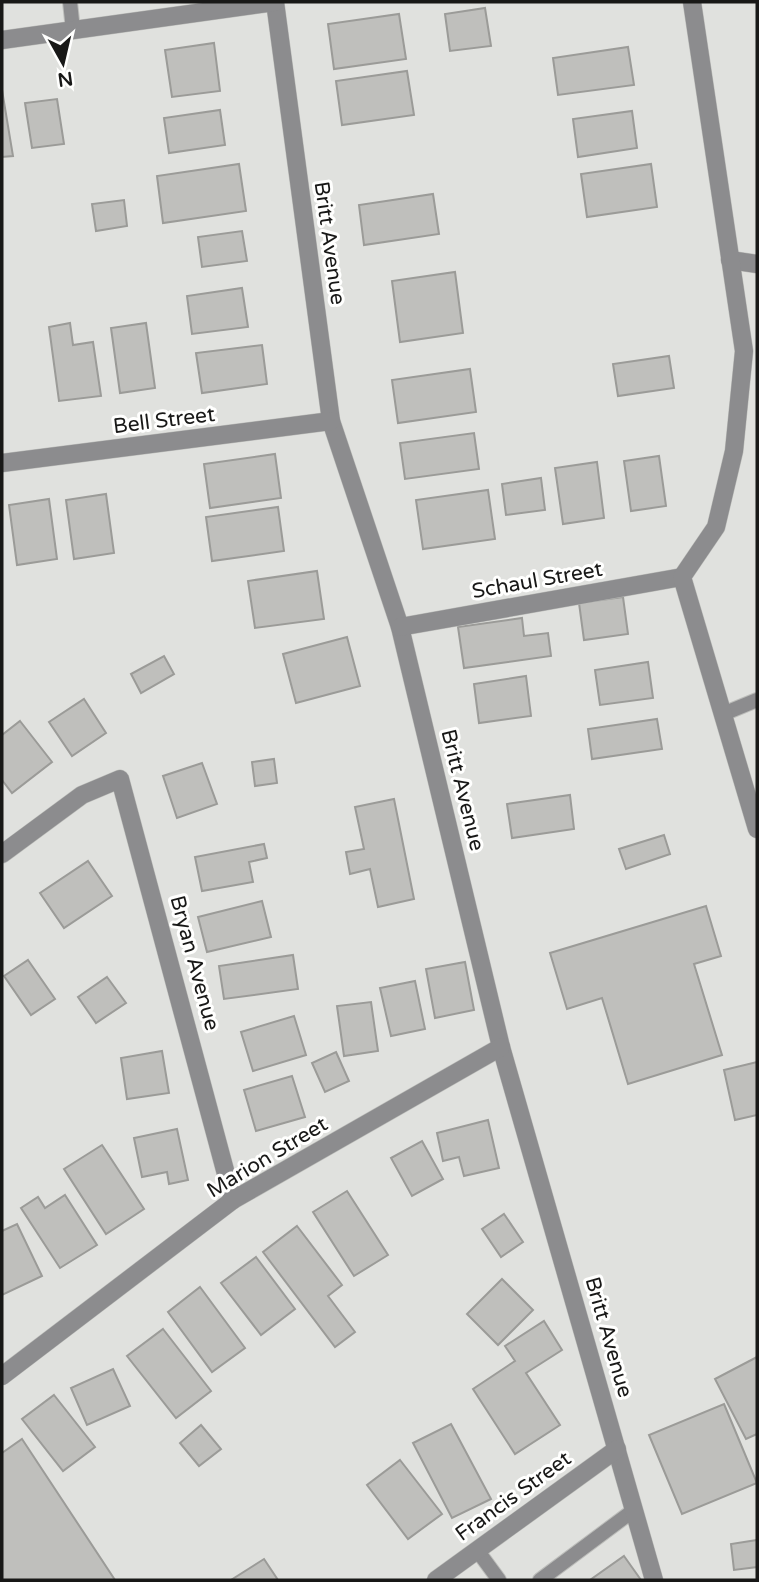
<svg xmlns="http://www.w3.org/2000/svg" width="759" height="1582" viewBox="0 0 759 1582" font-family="'Varela Round',sans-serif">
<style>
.building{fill:#bfbfbc;stroke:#9b9b98;stroke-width:2}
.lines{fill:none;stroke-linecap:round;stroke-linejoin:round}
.service-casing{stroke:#bcbdba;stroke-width:16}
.minor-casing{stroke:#bcbdba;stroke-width:19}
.tertiary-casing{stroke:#bcbdba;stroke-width:19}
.service{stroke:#8c8c8e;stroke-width:14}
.minor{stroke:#8c8c8e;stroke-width:18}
.tertiary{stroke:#8c8c8e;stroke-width:18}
.labels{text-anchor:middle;stroke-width:6;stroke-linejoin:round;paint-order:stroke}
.street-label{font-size:21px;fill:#181817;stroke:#fffffe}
</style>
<rect width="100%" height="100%" fill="#e0e1de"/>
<g class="building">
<path d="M485,8L491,46L450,51L445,14Z"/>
<path d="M399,14L406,59L334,69L328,24Z"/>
<path d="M214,43L220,91L172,97L165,50Z"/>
<path d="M628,47L634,85L558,95L553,58Z"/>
<path d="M407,71L414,115L342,125L336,81Z"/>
<path d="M2,90L13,156L2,157Z"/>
<path d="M57,99L64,144L32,148L25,103Z"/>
<path d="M220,110L225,145L169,153L164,118Z"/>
<path d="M632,111L637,148L578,157L573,119Z"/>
<path d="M239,164L246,211L163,223L157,176Z"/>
<path d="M651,164L657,207L587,217L581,174Z"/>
<path d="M433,194L439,234L364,245L359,205Z"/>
<path d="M124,200L127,226L96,231L92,204Z"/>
<path d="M242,231L247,261L202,267L198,237Z"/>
<path d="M455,272L463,333L400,342L392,281Z"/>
<path d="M242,288L248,327L192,334L187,296Z"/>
<path d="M70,323L73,345L93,342L101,396L59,401L49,327Z"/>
<path d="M146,323L155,388L120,393L111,328Z"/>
<path d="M262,345L267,384L202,393L196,353Z"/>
<path d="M669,356L674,388L618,396L613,364Z"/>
<path d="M470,369L476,412L398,423L392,380Z"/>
<path d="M474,433L479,469L405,479L400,443Z"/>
<path d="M275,454L281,498L210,508L204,464Z"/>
<path d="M659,456L666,506L631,511L624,461Z"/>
<path d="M597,462L604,518L563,524L555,468Z"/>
<path d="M541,478L545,510L506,515L502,484Z"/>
<path d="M488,490L495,539L423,549L416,500Z"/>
<path d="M106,494L114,553L74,559L66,500Z"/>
<path d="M49,499L57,559L17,565L9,505Z"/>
<path d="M278,507L284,551L212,561L206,517Z"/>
<path d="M317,571L324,619L255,628L248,581Z"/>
<path d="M623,597L628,634L584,640L579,603Z"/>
<path d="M522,618L524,636L548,633L551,656L464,668L458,627Z"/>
<path d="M347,637L360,686L296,703L283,654Z"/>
<path d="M164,656L174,674L141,693L131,674Z"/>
<path d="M648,662L653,698L600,705L595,670Z"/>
<path d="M526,676L531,716L479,723L474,684Z"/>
<path d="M84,699L106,733L72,756L49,722Z"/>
<path d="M657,719L662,749L592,759L588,729Z"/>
<path d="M20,721L52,762L12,793L2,780V735Z"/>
<path d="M274,759L277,783L255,786L252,762Z"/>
<path d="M202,763L217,804L177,818L163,776Z"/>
<path d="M570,795L574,829L512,838L507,804Z"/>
<path d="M394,799L414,899L378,907L370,869L350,874L346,852L364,849L355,807Z"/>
<path d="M664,835L670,854L626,869L619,849Z"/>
<path d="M264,844L267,858L249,862L253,882L202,891L195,857Z"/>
<path d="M88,861L112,896L64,928L40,893Z"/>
<path d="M262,901L271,937L207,952L198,917Z"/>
<path d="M706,906L721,956L694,964L722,1055L628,1084L602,998L567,1009L550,953Z"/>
<path d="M293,955L298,989L224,999L219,966Z"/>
<path d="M28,960L55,999L31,1015L4,976Z"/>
<path d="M465,962L474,1010L435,1018L426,969Z"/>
<path d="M107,977L126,1003L96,1023L78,997Z"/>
<path d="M415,981L425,1029L391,1036L380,988Z"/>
<path d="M371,1002L378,1051L344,1056L337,1006Z"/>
<path d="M294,1016L306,1055L253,1071L241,1032Z"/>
<path d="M162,1051L169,1093L127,1099L121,1058Z"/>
<path d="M336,1052L349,1081L325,1092L312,1063Z"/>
<path d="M757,1062V1115L735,1120L724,1070Z"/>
<path d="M292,1076L305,1117L256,1131L244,1090Z"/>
<path d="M488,1120L499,1168L464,1176L459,1157L443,1161L437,1133Z"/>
<path d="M177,1129L188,1180L169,1184L167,1172L142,1177L134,1138Z"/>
<path d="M422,1141L443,1179L412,1196L391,1158Z"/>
<path d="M102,1145L144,1209L106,1234L64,1169Z"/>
<path d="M347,1191L388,1255L354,1276L313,1212Z"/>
<path d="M65,1195L97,1245L60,1268L21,1208L38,1197L45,1208Z"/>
<path d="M504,1214L523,1242L501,1257L482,1229Z"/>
<path d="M17,1224L42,1276L2,1295V1231Z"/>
<path d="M297,1226L342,1285L328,1296L355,1332L335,1347L263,1252Z"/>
<path d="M256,1257L295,1309L261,1335L221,1283Z"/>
<path d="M502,1279L533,1310L498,1345L467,1314Z"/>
<path d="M200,1287L245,1348L212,1372L168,1312Z"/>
<path d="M544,1321L562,1350L526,1373L560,1425L515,1454L473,1389L515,1361L505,1346Z"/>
<path d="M163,1329L211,1391L176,1418L127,1356Z"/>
<path d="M757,1357V1434L746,1439L715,1379Z"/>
<path d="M113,1369L130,1406L87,1425L71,1388Z"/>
<path d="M54,1395L95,1447L63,1471L22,1419Z"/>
<path d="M724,1404L757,1483L682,1514L649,1435Z"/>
<path d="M451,1424L491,1499L452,1518L413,1443Z"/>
<path d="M201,1425L221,1449L199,1466L180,1443Z"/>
<path d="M22,1439L115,1580H2V1453Z"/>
<path d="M400,1460L442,1514L408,1539L367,1485Z"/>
<path d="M757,1540V1567L734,1570L731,1544Z"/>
<path d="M624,1556L641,1580H590Z"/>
<path d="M264,1559L278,1580H231Z"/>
</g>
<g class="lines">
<defs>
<g id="service">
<path d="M70,2L73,30"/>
<path d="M723,714L757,700"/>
<path d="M477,1550L499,1580"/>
<path d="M540,1580L634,1510"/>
</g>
<g id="minor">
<path d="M275,2L331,421L400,627L501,1047L654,1580"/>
<path d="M2,40L275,2"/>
<path d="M730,260L757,264"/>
<path d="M2,463L331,421"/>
<path d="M400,627L682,577"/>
<path d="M2,854L82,795L120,779L233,1200"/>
<path d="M2,1376L233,1200L501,1047"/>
<path d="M436,1580L617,1449"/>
</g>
<path id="tertiary" d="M692,2L744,351L734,451L716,527L682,577L757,829"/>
</defs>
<use href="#service" class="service-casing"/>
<use href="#minor" class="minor-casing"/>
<use href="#tertiary" class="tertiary-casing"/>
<use href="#service" class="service"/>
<use href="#minor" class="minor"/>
<use href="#tertiary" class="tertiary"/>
</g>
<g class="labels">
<g class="street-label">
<text transform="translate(330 243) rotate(82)" y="7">Britt Avenue</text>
<text transform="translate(164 420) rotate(-7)" y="7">Bell Street</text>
<text transform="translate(537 580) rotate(-10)" y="7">Schaul Street</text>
<text transform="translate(463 790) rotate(76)" y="7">Britt Avenue</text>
<text transform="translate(195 963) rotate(75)" y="7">Bryan Avenue</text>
<text transform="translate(267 1157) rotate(-31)" y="7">Marion Street</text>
<text transform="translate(609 1337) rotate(74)" y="7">Britt Avenue</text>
<text transform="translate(513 1496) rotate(-36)" y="7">Francis Street</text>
</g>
</g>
<rect width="759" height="1582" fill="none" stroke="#181817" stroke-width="7"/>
<g transform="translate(63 63) rotate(172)" stroke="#fffffe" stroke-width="5" paint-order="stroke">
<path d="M0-5L12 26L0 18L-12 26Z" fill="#181817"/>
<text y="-10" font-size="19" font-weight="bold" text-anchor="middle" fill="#181817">N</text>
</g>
</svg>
